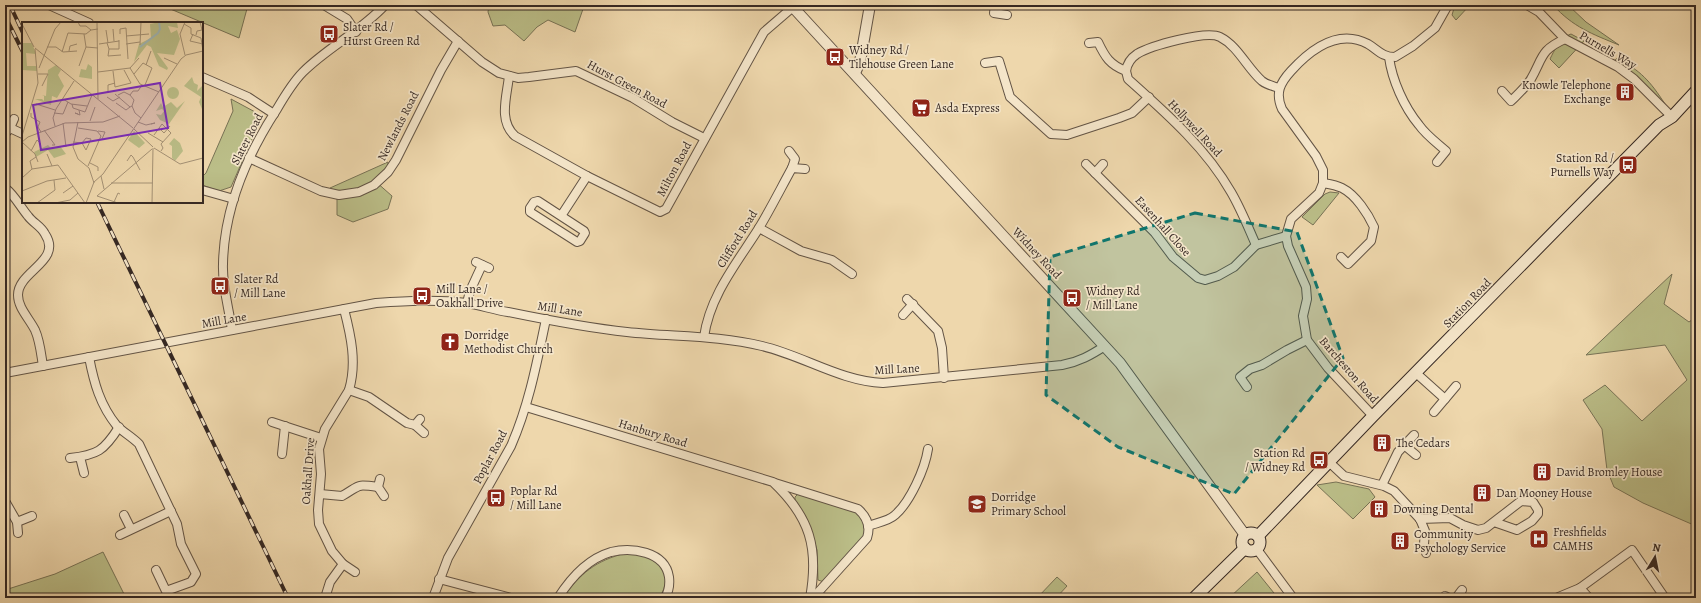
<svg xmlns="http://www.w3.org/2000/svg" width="1701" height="603" viewBox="0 0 1701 603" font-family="Alegreya,serif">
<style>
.green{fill:#bbbe88;stroke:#787356}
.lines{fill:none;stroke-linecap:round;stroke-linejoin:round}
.minor-casing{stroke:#635445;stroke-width:10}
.tertiary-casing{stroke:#635445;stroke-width:12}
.secondary-casing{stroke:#352823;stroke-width:13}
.minor{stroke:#f4e5c9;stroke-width:8}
.tertiary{stroke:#f4e5c9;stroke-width:10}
.secondary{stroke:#f4e5c9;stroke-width:11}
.rail-casing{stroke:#352823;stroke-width:4}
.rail{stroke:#f4e5c9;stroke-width:2.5;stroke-dasharray:8;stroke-linecap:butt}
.marked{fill:#0f766e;fill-opacity:0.2;stroke:#0f766e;stroke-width:3;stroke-dasharray:8 5;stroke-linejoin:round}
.labels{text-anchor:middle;stroke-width:3.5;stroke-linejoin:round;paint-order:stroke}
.poi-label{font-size:12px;fill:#352823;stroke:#f4e5c9;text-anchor:start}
.street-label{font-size:12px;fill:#352823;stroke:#f4e5c9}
.inset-river{fill:none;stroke:#9fb6b6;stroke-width:2}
.inset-road{fill:none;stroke:#a49175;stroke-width:1}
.view{fill:#7b2cbf;fill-opacity:0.15;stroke:#7b2cbf;stroke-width:2}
.inset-edge{fill:none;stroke:#352823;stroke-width:2}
</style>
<rect width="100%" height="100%" fill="#eed7ac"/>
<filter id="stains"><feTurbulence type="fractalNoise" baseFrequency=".005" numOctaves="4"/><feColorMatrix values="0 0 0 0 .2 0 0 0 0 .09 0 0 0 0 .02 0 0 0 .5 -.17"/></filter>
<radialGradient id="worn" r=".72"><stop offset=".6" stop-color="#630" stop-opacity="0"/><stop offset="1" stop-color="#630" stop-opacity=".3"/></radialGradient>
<g class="green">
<path d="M161,5H248L239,38Z"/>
<path d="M489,5H581L583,9L575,32L548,20L537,27L524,41L505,25L493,26L488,12Z"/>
<path d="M1455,5H1470L1456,20L1452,15Z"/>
<path d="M1553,5H1568L1586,22L1619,45C1592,34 1573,27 1553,5Z"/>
<path d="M1571,34L1584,41L1559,68L1550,59C1554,51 1560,37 1571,34Z"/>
<path d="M1617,58C1641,71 1650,81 1665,104L1664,109L1611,65Z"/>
<path d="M231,99L257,113L259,123L231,187L219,191L202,185V177L206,173L233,111Z"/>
<path d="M388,162V165L375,181L392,196L388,209L353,222L337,215V192L329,190L330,188Z"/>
<path d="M1330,192L1339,193L1313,225L1302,217L1325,194Z"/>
<path d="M1672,274L1664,304L1689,322L1696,317V526L1643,503L1614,487L1607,470L1602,429L1583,400L1605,385L1642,421L1687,380L1665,345L1586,355Z"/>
<path d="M1336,482L1369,489L1375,497L1353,519L1317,485Z"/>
<path d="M798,494L855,510L865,520V536L824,582L818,580L817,550L812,533L806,517L795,500V497Z"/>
<path d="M103,552L126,598H5V590L55,574Z"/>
<path d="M626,553C652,554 678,570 659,598H562C581,573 595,561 626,553Z"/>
<path d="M1257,572L1278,598H1229Z"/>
<path d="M1057,577L1067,586L1056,598H1037Z"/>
</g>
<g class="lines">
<defs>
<g id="minor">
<path d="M49,5L89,23"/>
<path d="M324,5L347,19L356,32"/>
<path d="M416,5L482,62L499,73L518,78L529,77L576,71L633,98L672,122L704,138"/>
<path d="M995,5L994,13L1007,15"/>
<path d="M1527,5L1539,12L1565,39L1618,67L1634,79L1672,117"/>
<path d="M1089,43L1098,42C1105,57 1110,65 1126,71L1128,79C1166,113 1206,148 1231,192C1241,209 1248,227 1256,245L1286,236"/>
<path d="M1389,57C1392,80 1404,107 1419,125C1426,135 1437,143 1446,151L1437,162"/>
<path d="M985,63L999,61L1010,97L1051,134L1067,135L1119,118L1132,113L1149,97"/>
<path d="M1126,71C1127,64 1131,58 1137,54C1150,46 1206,30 1220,37C1238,46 1247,68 1262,81C1267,85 1273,86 1279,88"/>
<path d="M509,76C507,96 498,121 515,136L587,176L660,212L666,209L764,32L793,7"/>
<path d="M202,77L248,97L274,114"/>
<path d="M1502,91L1511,101C1518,94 1526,87 1531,79C1543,58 1540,50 1565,39"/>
<path d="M10,128L23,134"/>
<path d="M5,134L10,128L14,119"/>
<path d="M789,151L795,159L792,168"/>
<path d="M249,158L321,191L339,195L359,192L374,185L388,172L396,160L441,70L458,41"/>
<path d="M1086,164L1155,233L1173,257L1198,278L1205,280L1218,276L1234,267L1256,245"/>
<path d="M1095,173L1103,164"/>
<path d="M1323,183C1329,184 1336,185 1342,188C1356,195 1368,214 1374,227L1371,241L1348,264L1341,257"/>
<path d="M5,188C14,194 21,208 28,216C33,223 41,226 45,234C63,261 18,271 18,295C18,308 29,318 35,330C40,341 41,354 43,366"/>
<path d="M202,190L234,199"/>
<path d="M561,216L538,201L534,202L530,208V212L577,242L580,241L585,233L584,231L561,216L587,176"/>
<path d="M759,228L801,251L832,260L852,274"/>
<path d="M476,262L489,268"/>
<path d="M907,299L938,331L942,348L944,378"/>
<path d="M467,303L470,291L482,265"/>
<path d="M903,315L913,304"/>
<path d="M232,330C229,309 222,286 223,264C224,208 247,155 277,109C284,97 293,82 303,72C328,47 360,32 385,5"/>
<path d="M704,337C710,295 737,263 759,228C771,208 781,188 792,168L805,169"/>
<path d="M89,357C94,383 100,405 117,426C123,432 132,437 139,444L177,524L181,544L196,574L191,582L166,591L156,570"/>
<path d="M5,373L376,303C406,301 436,299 466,303C480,305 494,310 508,312C547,320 587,328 627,332C672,337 718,335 762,346C804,356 840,381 883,383L1062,365C1079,362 1091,355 1105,346"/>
<path d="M1416,373L1445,399"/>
<path d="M1247,387L1240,377L1250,369L1262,365L1287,350L1307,340"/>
<path d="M349,390L369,397L407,423L415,425L420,419"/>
<path d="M526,407L773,482C810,517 819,548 810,598"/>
<path d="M1434,412L1456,386"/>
<path d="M1373,416L1328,368L1307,340L1303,316L1307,299L1306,287L1288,246L1286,236L1291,219L1319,193L1323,183V170L1316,156L1282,109C1275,93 1280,83 1291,71C1310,50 1338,28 1368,44C1378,50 1382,57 1395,57L1413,46L1435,28L1448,5"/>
<path d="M272,422L321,438"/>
<path d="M415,425L424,433"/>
<path d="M1404,445L1416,455"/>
<path d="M282,454L285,426"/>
<path d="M80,457L84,473"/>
<path d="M70,458C97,455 104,451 119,427"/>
<path d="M1329,462L1344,476L1384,486L1394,491L1420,519"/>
<path d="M380,479L378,487L384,496"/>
<path d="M775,483L858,509C867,517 871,526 867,538L813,598"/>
<path d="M1382,485L1398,452L1414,435"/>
<path d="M320,494L342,496C361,485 355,484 378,487"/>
<path d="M5,501L17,522L18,533"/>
<path d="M124,515L131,529"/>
<path d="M1420,519L1450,518L1463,525L1478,530L1486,528L1521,501L1533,502L1538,510V514L1532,521L1517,530L1494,522"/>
<path d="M1420,519L1425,531L1424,544L1426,553"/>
<path d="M17,522L32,516"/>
<path d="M868,526C876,523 889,521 895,515C910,502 925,469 928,449"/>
<path d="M120,535L171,511"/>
<path d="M1256,548L1293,598"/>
<path d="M343,564L355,572"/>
<path d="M439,579L511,598"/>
<path d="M1580,588L1589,598"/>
<path d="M1445,596L1449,598"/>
<path d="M325,598L330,582L343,564L332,551L319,524L318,510L321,474L319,449L325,429L349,390C357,363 351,336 344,309"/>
<path d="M433,598L448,558L511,446C529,405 537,362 546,319"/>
<path d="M558,598C570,579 587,559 611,552C631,547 665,551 669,577C670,585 669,591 665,598"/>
<path d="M1456,598L1462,590"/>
<path d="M1556,598L1580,588L1632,550L1665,598"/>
</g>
<g id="tertiary">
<path d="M791,5L1120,363L1245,535"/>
<path d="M855,73L860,62L870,5"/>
</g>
<g id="secondary">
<circle cx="1251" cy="542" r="9"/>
<path d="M1258,536L1373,416L1659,125L1672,117L1696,91"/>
<path d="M1194,598L1245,548"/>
</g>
</defs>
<use href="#minor" class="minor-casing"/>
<use href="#tertiary" class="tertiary-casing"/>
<use href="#secondary" class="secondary-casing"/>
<use href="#minor" class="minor"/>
<use href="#tertiary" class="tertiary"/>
<use href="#secondary" class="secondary"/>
<defs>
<g id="rail">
<path d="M10,5L23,33"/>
<path d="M5,16L23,52"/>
<path d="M97,202L288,598"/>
</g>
</defs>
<use href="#rail" class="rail-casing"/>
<use href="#rail" class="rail"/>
</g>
<path class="marked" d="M1195,213L1297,232L1343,358L1234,494L1118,447L1046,395L1050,257Z"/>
<defs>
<symbol id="bus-square" viewBox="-11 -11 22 22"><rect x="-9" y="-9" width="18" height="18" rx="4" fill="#8f2418" stroke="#f4e5c9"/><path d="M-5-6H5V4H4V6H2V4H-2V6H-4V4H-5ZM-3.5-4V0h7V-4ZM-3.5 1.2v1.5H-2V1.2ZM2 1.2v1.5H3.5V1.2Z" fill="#fff"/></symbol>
<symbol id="building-square" viewBox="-11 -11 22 22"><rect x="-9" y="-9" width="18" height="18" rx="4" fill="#8f2418" stroke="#f4e5c9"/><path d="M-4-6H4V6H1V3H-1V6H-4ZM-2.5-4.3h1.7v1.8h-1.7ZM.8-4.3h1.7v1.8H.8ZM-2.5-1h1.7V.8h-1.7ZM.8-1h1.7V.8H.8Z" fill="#fff"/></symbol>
<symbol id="supermarket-square" viewBox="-11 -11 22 22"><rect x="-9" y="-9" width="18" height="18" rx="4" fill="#8f2418" stroke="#f4e5c9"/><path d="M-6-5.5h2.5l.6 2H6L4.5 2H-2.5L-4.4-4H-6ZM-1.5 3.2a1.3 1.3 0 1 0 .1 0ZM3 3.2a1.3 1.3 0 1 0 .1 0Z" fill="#fff"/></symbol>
<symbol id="church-square" viewBox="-11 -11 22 22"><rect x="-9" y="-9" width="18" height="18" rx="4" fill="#8f2418" stroke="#f4e5c9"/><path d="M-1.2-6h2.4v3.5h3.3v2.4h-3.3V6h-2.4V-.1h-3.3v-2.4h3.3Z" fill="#fff"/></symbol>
<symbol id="school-square" viewBox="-11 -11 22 22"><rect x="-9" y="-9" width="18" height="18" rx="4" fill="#8f2418" stroke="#f4e5c9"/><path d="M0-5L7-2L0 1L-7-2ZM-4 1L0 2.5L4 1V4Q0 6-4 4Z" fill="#fff"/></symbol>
<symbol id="hospital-square" viewBox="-11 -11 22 22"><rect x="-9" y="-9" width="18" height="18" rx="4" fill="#8f2418" stroke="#f4e5c9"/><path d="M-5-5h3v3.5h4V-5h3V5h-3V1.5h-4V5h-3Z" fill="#fff"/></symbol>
</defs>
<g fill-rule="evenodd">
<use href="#bus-square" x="318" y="23" width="22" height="22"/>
<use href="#bus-square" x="824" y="46" width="22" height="22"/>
<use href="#building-square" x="1614" y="81" width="22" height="22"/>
<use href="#supermarket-square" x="910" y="97" width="22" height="22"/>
<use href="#bus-square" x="1617" y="154" width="22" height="22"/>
<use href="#bus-square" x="209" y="275" width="22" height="22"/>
<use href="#bus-square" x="411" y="285" width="22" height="22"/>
<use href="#bus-square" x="1061" y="287" width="22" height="22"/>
<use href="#church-square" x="439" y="331" width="22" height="22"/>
<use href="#building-square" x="1371" y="432" width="22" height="22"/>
<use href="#bus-square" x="1308" y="449" width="22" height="22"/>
<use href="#building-square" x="1531" y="461" width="22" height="22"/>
<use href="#building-square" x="1471" y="482" width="22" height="22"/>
<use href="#bus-square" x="485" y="487" width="22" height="22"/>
<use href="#school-square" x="966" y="493" width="22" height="22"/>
<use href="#building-square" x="1368" y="498" width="22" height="22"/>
<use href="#hospital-square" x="1528" y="528" width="22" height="22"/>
<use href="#building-square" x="1389" y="530" width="22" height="22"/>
</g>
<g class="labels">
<g class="poi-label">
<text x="343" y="31">Slater Rd /<tspan x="343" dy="14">Hurst Green Rd</tspan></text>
<text x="849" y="54">Widney Rd /<tspan x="849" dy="14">Tilehouse Green Lane</tspan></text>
<text x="1611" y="89" text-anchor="end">Knowle Telephone<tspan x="1611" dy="14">Exchange</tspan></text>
<text x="935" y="112">Asda Express</text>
<text x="1614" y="162" text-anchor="end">Station Rd /<tspan x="1614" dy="14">Purnells Way</tspan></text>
<text x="234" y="283">Slater Rd<tspan x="234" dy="14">/ Mill Lane</tspan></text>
<text x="436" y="293">Mill Lane /<tspan x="436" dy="14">Oakhall Drive</tspan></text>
<text x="1086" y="295">Widney Rd<tspan x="1086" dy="14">/ Mill Lane</tspan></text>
<text x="464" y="339">Dorridge<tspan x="464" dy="14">Methodist Church</tspan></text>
<text x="1396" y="447">The Cedars</text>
<text x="1305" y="457" text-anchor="end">Station Rd<tspan x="1305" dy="14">/ Widney Rd</tspan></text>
<text x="1556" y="476">David Bromley House</text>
<text x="510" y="495">Poplar Rd<tspan x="510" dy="14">/ Mill Lane</tspan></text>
<text x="1496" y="497">Dan Mooney House</text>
<text x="991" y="501">Dorridge<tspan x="991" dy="14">Primary School</tspan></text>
<text x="1393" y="513">Downing Dental</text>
<text x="1553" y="536">Freshfields<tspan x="1553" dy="14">CAMHS</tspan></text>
<text x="1414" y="538">Community<tspan x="1414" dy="14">Psychology Service</tspan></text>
</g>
<g class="street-label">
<text transform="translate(1608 50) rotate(30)" y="4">Purnells Way</text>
<text transform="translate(627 84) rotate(28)" y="4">Hurst Green Road</text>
<text transform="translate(398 126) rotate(-63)" y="4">Newlands Road</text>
<text transform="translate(1195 128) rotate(47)" y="4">Hollywell Road</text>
<text transform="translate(247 139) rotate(-63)" y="4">Slater Road</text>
<text transform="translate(674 169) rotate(-62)" y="4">Milton Road</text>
<text transform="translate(1163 226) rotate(48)" y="4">Easenhall Close</text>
<text transform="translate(737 239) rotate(-58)" y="4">Clifford Road</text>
<text transform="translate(1037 253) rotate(47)" y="4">Widney Road</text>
<text transform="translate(1467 303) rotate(-46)" y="4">Station Road</text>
<text transform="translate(560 309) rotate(9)" y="4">Mill Lane</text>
<text transform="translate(224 320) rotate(-10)" y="4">Mill Lane</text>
<text transform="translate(897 369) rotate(-3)" y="4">Mill Lane</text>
<text transform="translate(1349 370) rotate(49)" y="4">Barcheston Road</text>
<text transform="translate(653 433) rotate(17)" y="4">Hanbury Road</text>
<text transform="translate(490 457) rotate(-62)" y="4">Poplar Road</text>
<text transform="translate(308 471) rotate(-86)" y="4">Oakhall Drive</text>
</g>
</g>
<g transform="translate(22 22)">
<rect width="181" height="181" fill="#eed7ac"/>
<path d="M138,0H155L156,6L146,4L149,11L155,8L158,17L152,33L135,31L146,46L145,48L137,44L129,25L125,23L112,40L117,22L129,16L128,2ZM0,21H10L14,32L4,31L5,44H15V49L0,48ZM66,42L70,45V57L57,55L59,47L64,48ZM34,43L39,48L36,53L42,64L35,76L30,74L29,83L13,77H20L22,79V74L20,73L24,74L26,48ZM170,55L172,61L176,63L175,69L181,63L180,87L177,80L179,75L162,64ZM145 71a6 6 0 1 1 12 0a6 6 0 1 1-12 0ZM163,79L147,102L138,98L134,92L139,93L142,89L140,87L134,89L139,81L141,85L149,80L155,86ZM112,109L123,121L117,126L106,118ZM152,116L158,121L161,129L153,139L150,136V124L147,122ZM26,123L30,127L38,124L44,132L32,136L26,128L14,135L12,130Z" fill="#bbbe88"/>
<path class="inset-river" d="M118,25L136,11L138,7L137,0"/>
<path class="inset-road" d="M56,0L58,4H64L69,8L76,7M75,0L76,77M0,2L12,25M162,2L169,6V12L179,16L181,29M91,7L92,19M84,8L86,21M98,12V7L104,6L106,37M171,12L168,19L181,22M174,13L175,9L180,8L178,0M104,14L127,12M85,21L87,27H97V18M77,22L97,19M104,22L118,20M118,23L119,0M25,25H34L41,30L55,29M64,25L76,26M13,26L111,106M87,27L86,34L99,33M47,29L48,24L55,22M40,30L46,11L64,12L69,8M163,33L158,12L163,0M142,36L155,42M124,43L129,29M57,44L64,25L62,12M17,46L33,7L39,0M108,46L117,36M91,49L93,65L109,61L102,48M76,50L108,46L118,62L137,70M16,52H26L20,64M112,52L121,41L130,46L123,63M86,71V63L93,61M93,72L108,85L110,84M96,73L102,70L108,73M85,75L91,79L98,75M41,77L49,82L65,84M94,81L104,88L108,85M14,82L33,88M50,82L51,86L63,90L70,73M9,91V95L18,100L16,105L19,110M32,91L41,92L46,80M56,92L53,91L58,93L57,88M119,96L113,91L110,84L112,78L108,73L111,69H116L120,63M68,99L73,85M56,100L51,125L56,137L67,146L72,161M116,100L124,103L133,101L129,102M41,101L44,125M33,104L31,96L34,87L52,59M56,106L75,109L79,114L66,144M137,106L142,111L148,104M112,107L131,125M22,108L33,123H30M76,109L83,110L80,117M126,111L141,120M132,113L140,102L149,111L139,122L141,126L139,129M0,114L16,61L13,27M0,120L6,115L43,101L81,100L98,94M0,120L13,132L16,140M51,120L60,121L64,116L69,117L64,128L60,121M132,126L158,142L181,136M9,129L15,118L19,122M25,132L30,144M105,139L109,133L111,135L118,148M68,141L76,145V149M10,147L36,143L63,181M10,147L8,139L14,135M79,154L82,167M0,156L10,147M89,161H131M0,169L25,159L44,156M41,171L51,164M75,174L130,127M75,174L96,181M92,180L96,171L98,172M15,181L33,168L32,158M33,181L48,178L56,171M64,181L72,160L81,152L159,37L164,33L181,29M130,181L131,126"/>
<path class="view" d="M138,61L146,106L19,128L11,83Z"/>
<rect width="181" height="181" class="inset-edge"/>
</g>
<rect width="1701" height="603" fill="none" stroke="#eed7ac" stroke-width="20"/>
<rect x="6" y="6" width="1689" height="591" fill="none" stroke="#352823" stroke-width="2"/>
<rect x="10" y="10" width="1681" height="583" fill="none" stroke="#352823"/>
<g transform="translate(1655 557) rotate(10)" stroke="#f4e5c9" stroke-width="3" paint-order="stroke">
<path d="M0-3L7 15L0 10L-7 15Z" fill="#352823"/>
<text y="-6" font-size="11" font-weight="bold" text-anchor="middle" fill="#352823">N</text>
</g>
<rect width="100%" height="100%" filter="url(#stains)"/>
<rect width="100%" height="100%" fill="url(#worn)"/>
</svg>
